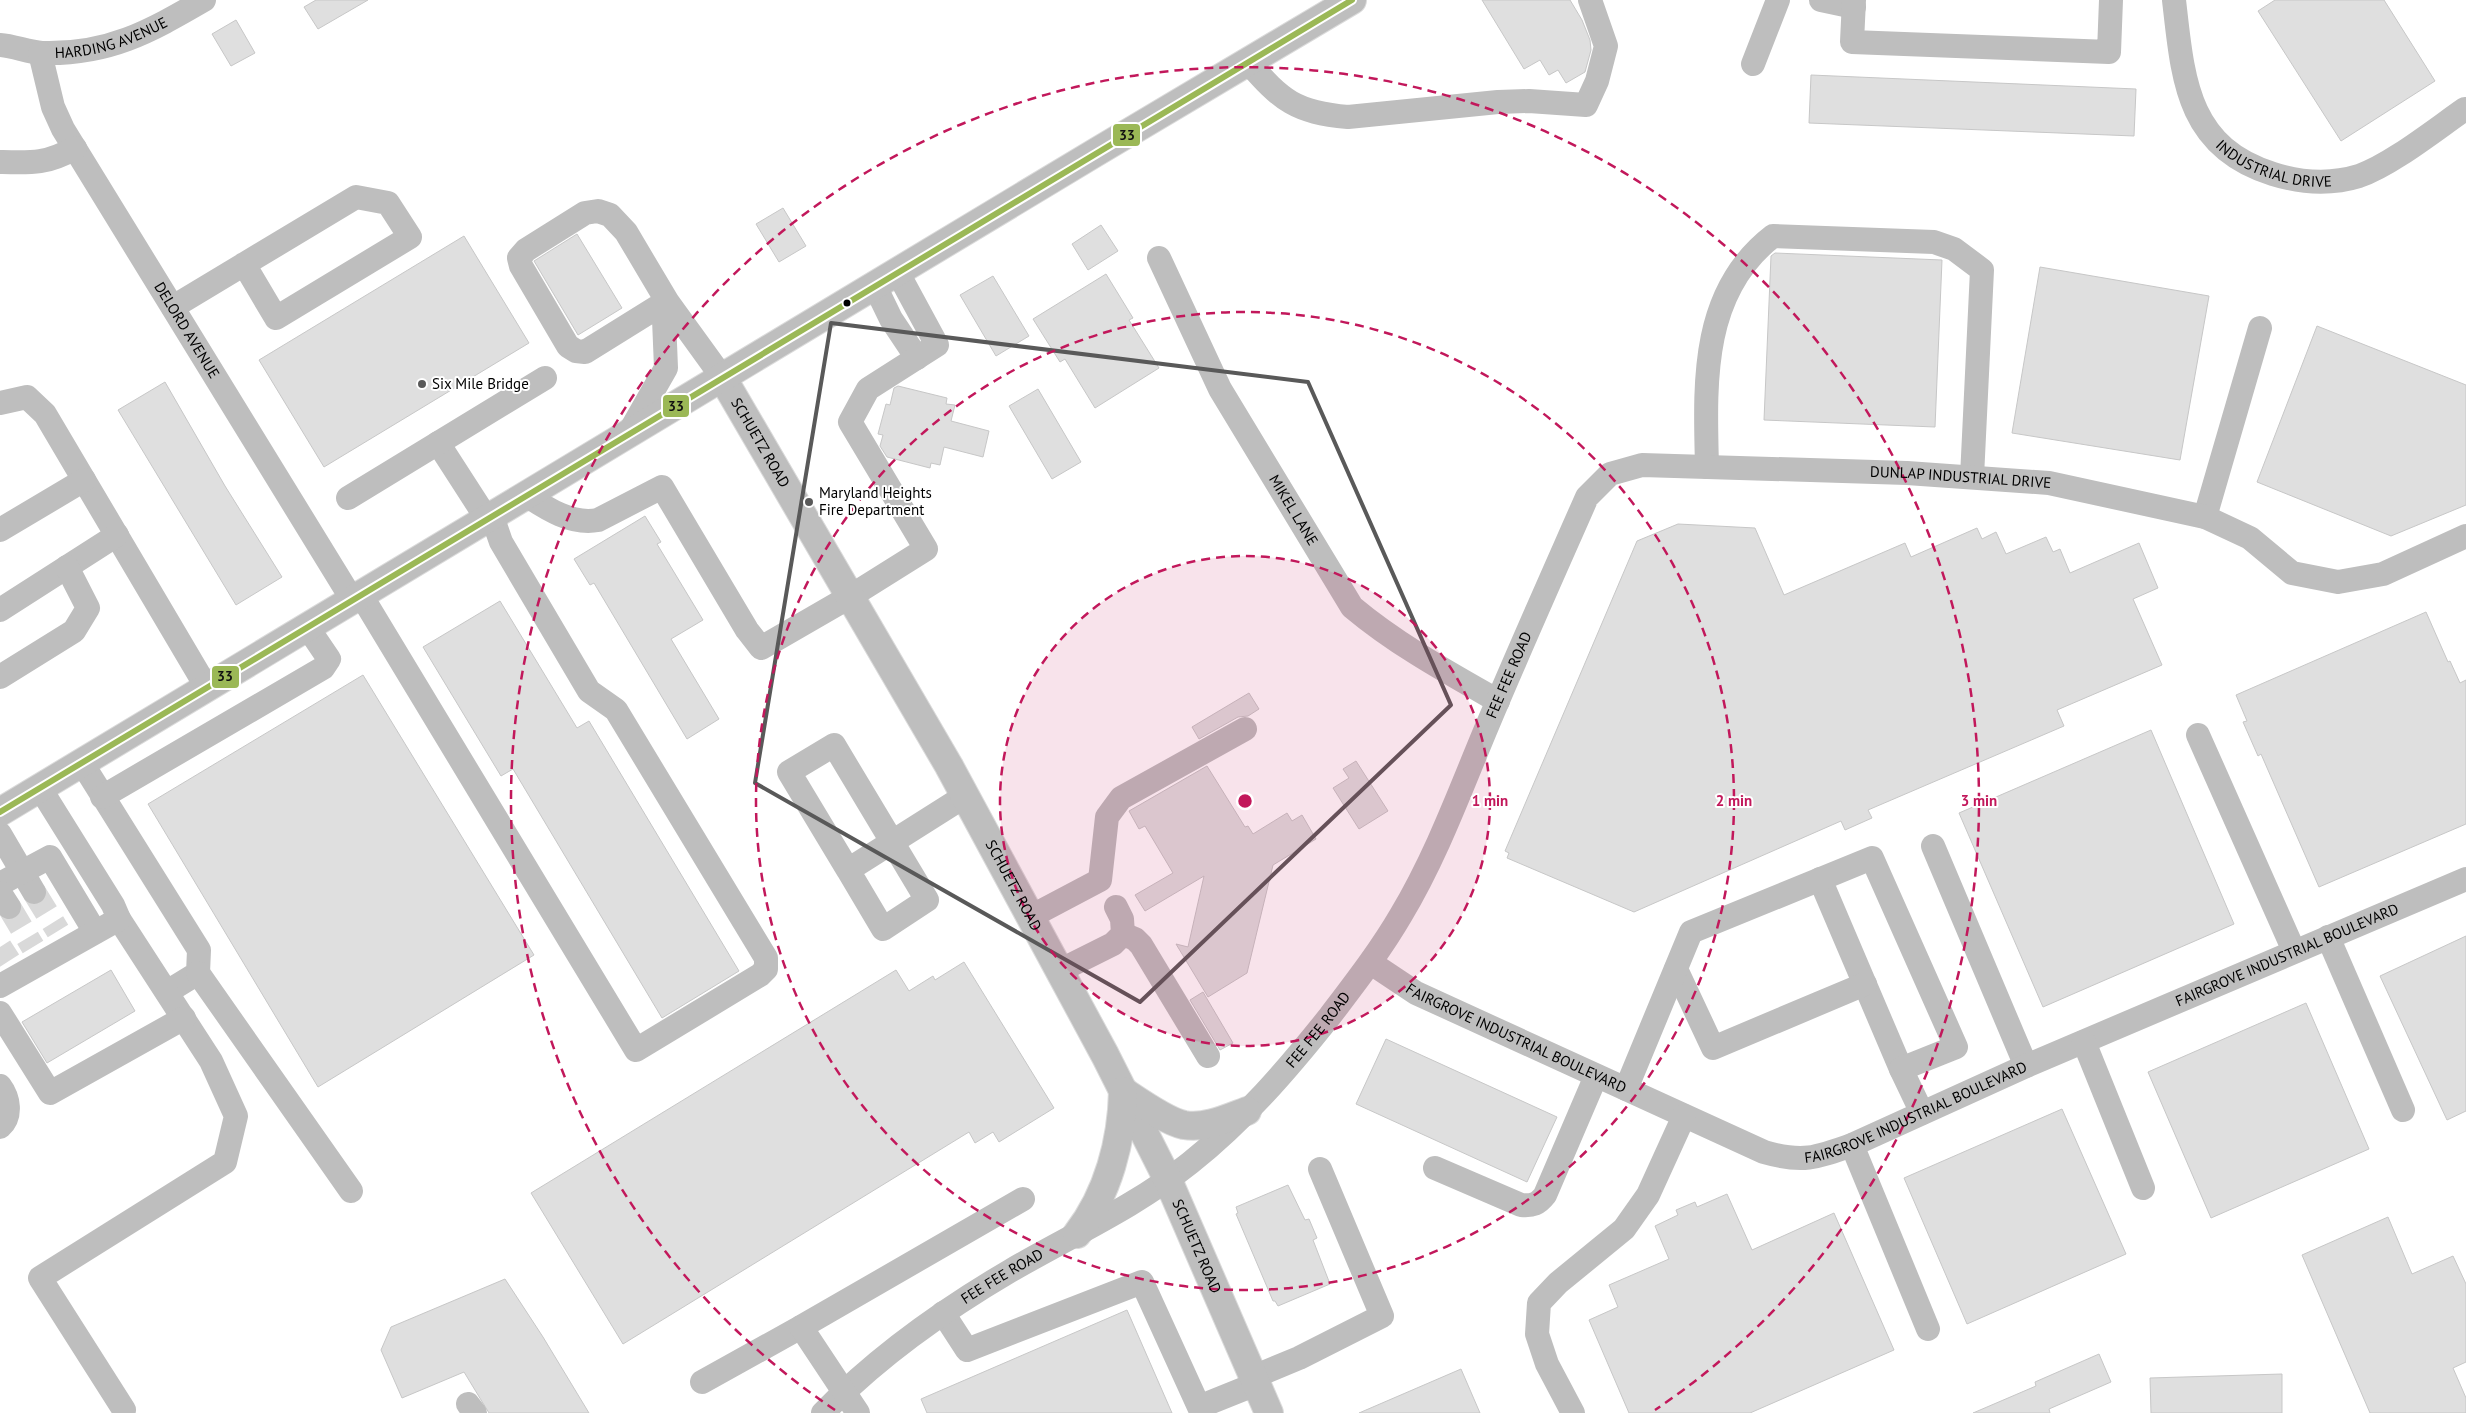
<svg xmlns="http://www.w3.org/2000/svg" width="2466" height="1413" viewBox="0 0 2466 1413" font-family="'PT Sans',sans-serif">
<style>
.building{fill:#dfdfdf;stroke:#c7c7c7}
.lines{fill:none;stroke-linecap:round;stroke-linejoin:round}
.minor-tunnel{stroke:#d9d9d9;stroke-width:24;stroke-dasharray:24 12;stroke-linecap:butt}
.major-casing{stroke:#dbdbdb;stroke-width:30}
.minor{stroke:#bebebe;stroke-width:24}
.major{stroke:#bebebe;stroke-width:28}
.bus-1-casing{stroke:#fff;stroke-width:10}
.bus-1{stroke:#9bb856;stroke-width:6}
.marked{fill:none;stroke:#595959;stroke-width:4;stroke-linejoin:round}
.ring{fill:none;stroke:#c2185b;stroke-width:2.5;stroke-dasharray:9 6}
.bus-dot{fill:#000;stroke:#fff;stroke-width:2}
.poi-dot{fill:#595959;stroke:#fff;stroke-width:2}
.labels{text-anchor:middle;stroke-width:4;stroke-linejoin:round;paint-order:stroke}
.street-label{font-size:15px;fill:#000;stroke:#fff}
.poi-label{font-size:15px;fill:#000;stroke:#fff;text-anchor:start}
.centre{fill:#c2185b;stroke:#fff;stroke-width:2.5}
.ring-label{font-size:15px;text-anchor:middle;font-weight:bold;fill:#c2185b;stroke:#fff;stroke-width:4;stroke-linejoin:round;paint-order:stroke}
.line-badge{stroke:#fff;stroke-width:2}
.pale-badge-label{font-size:14px;text-anchor:middle;font-weight:bold;fill:#111}
</style>
<rect width="100%" height="100%" fill="#fff"/>
<g class="building">
<path d="M316,0H368L318,29L304,7Z"/>
<path d="M1482,0H1570L1582,20L1590,40L1591,50L1585,72L1566,83L1558,70L1549,75L1540,60L1524,69Z"/>
<path d="M2275,0H2384L2435,81L2341,141L2258,11Z"/>
<path d="M236,20L255,53L231,66L212,34Z"/>
<path d="M1811,75L2136,89L2134,136L1809,123Z"/>
<path d="M783,208L806,246L779,262L756,224Z"/>
<path d="M1101,225L1118,251L1088,270L1072,244Z"/>
<path d="M577,234L622,308L578,335L534,261Z"/>
<path d="M464,236L529,343L324,467L259,360Z"/>
<path d="M1775,253L1942,260L1935,427L1764,420L1771,256Z"/>
<path d="M2040,267L2209,296L2180,460L2012,433Z"/>
<path d="M1106,274L1133,318L1129,320L1159,368L1095,408L1065,359L1060,362L1033,319Z"/>
<path d="M993,276L1029,336L996,356L960,295Z"/>
<path d="M2317,326L2466,385V505L2391,536L2257,482Z"/>
<path d="M165,382L225,486L282,577L236,605L118,410Z"/>
<path d="M898,386L947,398L946,404L955,405L951,421L989,431L983,457L944,447L940,465L931,463L930,468L887,457L880,446L883,435L878,434L886,404L890,405L894,388Z"/>
<path d="M1038,389L1081,462L1052,479L1009,406Z"/>
<path d="M645,516L661,542L657,544L703,620L671,639L719,719L687,739L594,583L590,585L574,559Z"/>
<path d="M1678,524L1755,528L1784,595L1905,543L1911,557L1977,528L1982,539L1996,532L2006,554L2046,537L2053,552L2060,549L2070,573L2139,543L2158,588L2133,599L2162,665L2057,710L2064,726L1868,810L1872,818L1845,830L1841,821L1634,912L1507,858L1509,853L1505,851L1637,541Z"/>
<path d="M500,601L577,728L589,721L739,971L662,1018L513,769L501,776L423,647Z"/>
<path d="M2426,612L2448,662L2450,661L2460,683L2466,680V824L2319,887L2261,754L2258,756L2243,722L2247,721L2236,695Z"/>
<path d="M363,675L534,955L318,1087L148,804Z"/>
<path d="M1249,693L1259,709L1248,716L1238,717L1199,739L1192,727Z"/>
<path d="M2151,730L2234,924L2043,1007L1959,813Z"/>
<path d="M1356,761L1388,811L1359,829L1333,788L1349,778L1343,769Z"/>
<path d="M1207,766L1245,827L1248,826L1253,834L1287,813L1292,821L1302,815L1316,839L1273,865L1247,973L1208,997L1176,944L1188,947L1204,876L1145,911L1135,895L1173,873L1145,826L1139,829L1129,811Z"/>
<path d="M2466,936V1111L2447,1120L2380,976Z"/>
<path d="M964,962L1054,1108L999,1142L993,1132L975,1143L969,1132L623,1344L531,1193L896,970L909,991L933,976L935,980Z"/>
<path d="M111,970L135,1011L47,1063L22,1022Z"/>
<path d="M1203,992L1233,1043L1220,1050L1190,1000Z"/>
<path d="M2306,1003L2369,1149L2211,1218L2148,1072Z"/>
<path d="M1386,1039L1557,1117L1527,1182L1356,1104Z"/>
<path d="M2062,1109L2126,1254L1967,1324L1904,1178Z"/>
<path d="M1288,1185L1305,1220L1309,1219L1317,1238L1313,1240L1330,1284L1278,1306L1275,1301H1273L1236,1214L1238,1213L1236,1207Z"/>
<path d="M1727,1194L1752,1250L1834,1213L1894,1350L1750,1413H1629L1589,1320L1618,1307L1609,1285L1669,1259L1655,1226L1678,1215L1676,1210L1695,1202L1697,1207Z"/>
<path d="M2388,1217L2412,1274L2453,1256L2466,1284V1362L2453,1368L2466,1398V1413H2370L2302,1255Z"/>
<path d="M505,1279L543,1337L589,1413H489L464,1372L402,1398L381,1350L391,1327Z"/>
<path d="M1127,1310L1172,1413H927L921,1399Z"/>
<path d="M2099,1354L2111,1382L2049,1409L2050,1413H1973L2036,1386L2035,1382Z"/>
<path d="M1461,1369L1480,1413H1359Z"/>
<path d="M2282,1374V1413H2151L2150,1378Z"/>
</g>
<g class="lines">
<g class="minor-tunnel">
<path d="M34,892L58,931"/>
<path d="M9,907L33,947"/>
<path d="M0,947L9,961"/>
</g>
<defs>
<g id="major">
<path id="s7" d="M722,377L949,766L1105,1055L1168,1180L1269,1413"/>
<path d="M0,812L1098,151L1352,0"/>
<path d="M1123,1091C1138,1101 1166,1121 1184,1125C1205,1129 1228,1118 1247,1111"/>
<path d="M1077,1234C1108,1194 1122,1141 1123,1091"/>
</g>
</defs>
<use href="#major" class="major-casing"/>
<g class="minor">
<path d="M1821,0L1854,7"/>
<path d="M1854,0L1852,42L2109,52L2111,0"/>
<path id="s1" d="M2174,0C2183,78 2186,147 2273,174C2302,183 2330,185 2359,176C2391,165 2436,129 2465,109"/>
<path id="s2" d="M0,45C14,46 28,52 42,53C108,55 149,32 204,0"/>
<path id="s3" d="M40,53L53,107L63,129L353,601"/>
<path d="M1248,62C1282,101 1295,112 1348,117L1498,102L1529,101L1586,105L1597,81L1606,46L1590,0"/>
<path d="M1753,64L1778,0"/>
<path d="M0,162C32,163 47,164 75,148"/>
<path id="s4" d="M1159,258L1220,389L1352,607C1396,644 1447,672 1498,701"/>
<path d="M875,286L891,319L917,358"/>
<path d="M173,307L356,197L388,203L410,237L276,318L244,264"/>
<path d="M0,403L27,397L45,414L207,688"/>
<path d="M629,433L666,368L664,319L667,301L626,232L610,215L598,211L585,213L526,250L519,258L521,266L568,346L576,351L585,352L667,301L722,377"/>
<path d="M438,443L487,519"/>
<path d="M1707,467C1705,384 1700,292 1773,236L1934,242L1954,249L1982,270L1972,477"/>
<path d="M526,495C547,509 572,525 598,520L662,487L747,630L761,648L851,596L926,549L850,422L868,389L937,345L898,273"/>
<path d="M348,498L545,378"/>
<path d="M2205,517L2260,328"/>
<path d="M0,530L84,480"/>
<path d="M361,595L636,1050L760,975L766,969V958L616,710L589,691L501,542L492,516"/>
<path d="M0,610L117,535"/>
<path d="M0,677L74,631L88,608L67,567"/>
<path d="M2198,735L2294,951"/>
<path d="M82,763L199,950L198,973L167,992"/>
<path d="M102,797L323,668L329,659L308,628"/>
<path d="M0,834L34,892"/>
<path d="M1933,846L2026,1066"/>
<path d="M848,870L883,929L927,900L834,745L789,772L848,870L965,796"/>
<path d="M1820,879L1901,1069"/>
<path d="M0,884L50,857L95,932"/>
<path d="M0,893L9,907"/>
<path d="M1030,917L1100,880L1107,817L1121,798L1245,729"/>
<path d="M119,919L211,1061L236,1116L225,1162L40,1278L124,1410"/>
<path d="M1123,934L1135,939L1141,945L1208,1056"/>
<path d="M2328,937L2403,1110"/>
<path id="s5" d="M1371,963L1416,993L1764,1152C1802,1163 1816,1158 1852,1145L2026,1066L2466,879"/>
<path d="M1676,969L1713,1048L1865,984"/>
<path d="M1059,971L1113,944L1123,934L1122,919L1116,907"/>
<path d="M198,973L351,1191"/>
<path d="M0,986L119,919L113,905L40,788"/>
<path d="M0,1013L50,1093L184,1018"/>
<path d="M2084,1042L2143,1188"/>
<path d="M0,1086C9,1098 12,1116 0,1127"/>
<path d="M1626,1089L1691,932L1872,858L1956,1047L1901,1069L1922,1113"/>
<path d="M1852,1145L1928,1329"/>
<path d="M1435,1168L1521,1205C1533,1206 1538,1204 1545,1195L1596,1076"/>
<path d="M943,1313L967,1350L1142,1282L1199,1407L1256,1384"/>
<path d="M1253,1377L1299,1358L1382,1316L1320,1169"/>
<path d="M702,1382L801,1327"/>
<path d="M468,1404L475,1413"/>
<path id="s6" d="M823,1413C878,1356 942,1311 1010,1271C1070,1236 1135,1207 1190,1163C1244,1120 1287,1070 1330,1016C1355,983 1380,951 1401,915C1437,855 1461,788 1488,724C1520,648 1554,572 1587,497L1610,474L1642,465L1907,473L2049,483L2205,517L2250,538L2292,573L2338,582L2383,574L2466,536"/>
<path d="M858,1413L801,1327L1023,1199"/>
<path d="M1573,1413L1547,1364L1537,1334L1539,1303L1558,1283L1624,1229L1648,1195L1684,1116"/>
</g>
<use href="#major" class="major"/>
<defs>
<path id="bus-1" d="M0,812L1352,0"/>
</defs>
<use href="#bus-1" class="bus-1-casing"/>
<use href="#bus-1" class="bus-1"/>
</g>
<path class="marked" d="M831,323L1308,382L1451,705L1140,1002L755,783Z"/>
<circle cx="1245" cy="801" r="245" fill="#c2185b" fill-opacity=".12"/>
<g class="ring">
<circle cx="1245" cy="801" r="245"/>
<circle cx="1245" cy="801" r="489"/>
<path d="M835 1410A734 734 0 1 1 1655 1410"/>
</g>
<circle class="bus-dot" cx="847" cy="303" r="4.5"/>
<g class="poi-dot">
<circle cx="422" cy="384" r="5"/>
<circle cx="809" cy="502" r="5"/>
</g>
<g class="labels">
<g class="street-label">
<text dy="5" stroke="none"><textPath href="#s2" startOffset="114">HARDING AVENUE</textPath></text>
<text dy="5" stroke="none"><textPath href="#s1" startOffset="214">INDUSTRIAL DRIVE</textPath></text>
<text dy="5" stroke="none"><textPath href="#s3" startOffset="316">DELORD AVENUE</textPath></text>
<text dy="5" stroke="none"><textPath href="#s7" startOffset="76">SCHUETZ ROAD</textPath></text>
<text dy="5" stroke="none"><textPath href="#s6" startOffset="1615">DUNLAP INDUSTRIAL DRIVE</textPath></text>
<text dy="5" stroke="none"><textPath href="#s4" startOffset="286">MIKEL LANE</textPath></text>
<text dy="5" stroke="none"><textPath href="#s6" startOffset="1036">FEE FEE ROAD</textPath></text>
<text dy="5" stroke="none"><textPath href="#s7" startOffset="586">SCHUETZ ROAD</textPath></text>
<text dy="5" stroke="none"><textPath href="#s5" startOffset="1002">FAIRGROVE INDUSTRIAL BOULEVARD</textPath></text>
<text dy="5" stroke="none"><textPath href="#s6" startOffset="631">FEE FEE ROAD</textPath></text>
<text dy="5" stroke="none"><textPath href="#s5" startOffset="164">FAIRGROVE INDUSTRIAL BOULEVARD</textPath></text>
<text dy="5" stroke="none"><textPath href="#s5" startOffset="598">FAIRGROVE INDUSTRIAL BOULEVARD</textPath></text>
<text dy="5" stroke="none"><textPath href="#s7" startOffset="991">SCHUETZ ROAD</textPath></text>
<text dy="5" stroke="none"><textPath href="#s6" startOffset="226">FEE FEE ROAD</textPath></text>
</g>
<g class="poi-label">
<text x="432" y="389">Six Mile Bridge</text>
<text x="819" y="498">Maryland Heights<tspan x="819" dy="17">Fire Department</tspan></text>
</g>
</g>
<circle cx="1245" cy="801" r="8" class="centre"/>
<g class="ring-label">
<text x="1490" y="806">1 min</text>
<text x="1734" y="806">2 min</text>
<text x="1979" y="806">3 min</text>
</g>
<g class="line-badge">
<rect x="1112" y="123" width="29" height="24" rx="5" fill="#9bb856"/>
<rect x="662" y="394" width="28" height="24" rx="5" fill="#9bb856"/>
<rect x="211" y="665" width="29" height="24" rx="5" fill="#9bb856"/>
</g>
<g class="pale-badge-label">
<text x="1127" y="140">33</text>
<text x="676" y="411">33</text>
<text x="225" y="681">33</text>
</g>
</svg>
